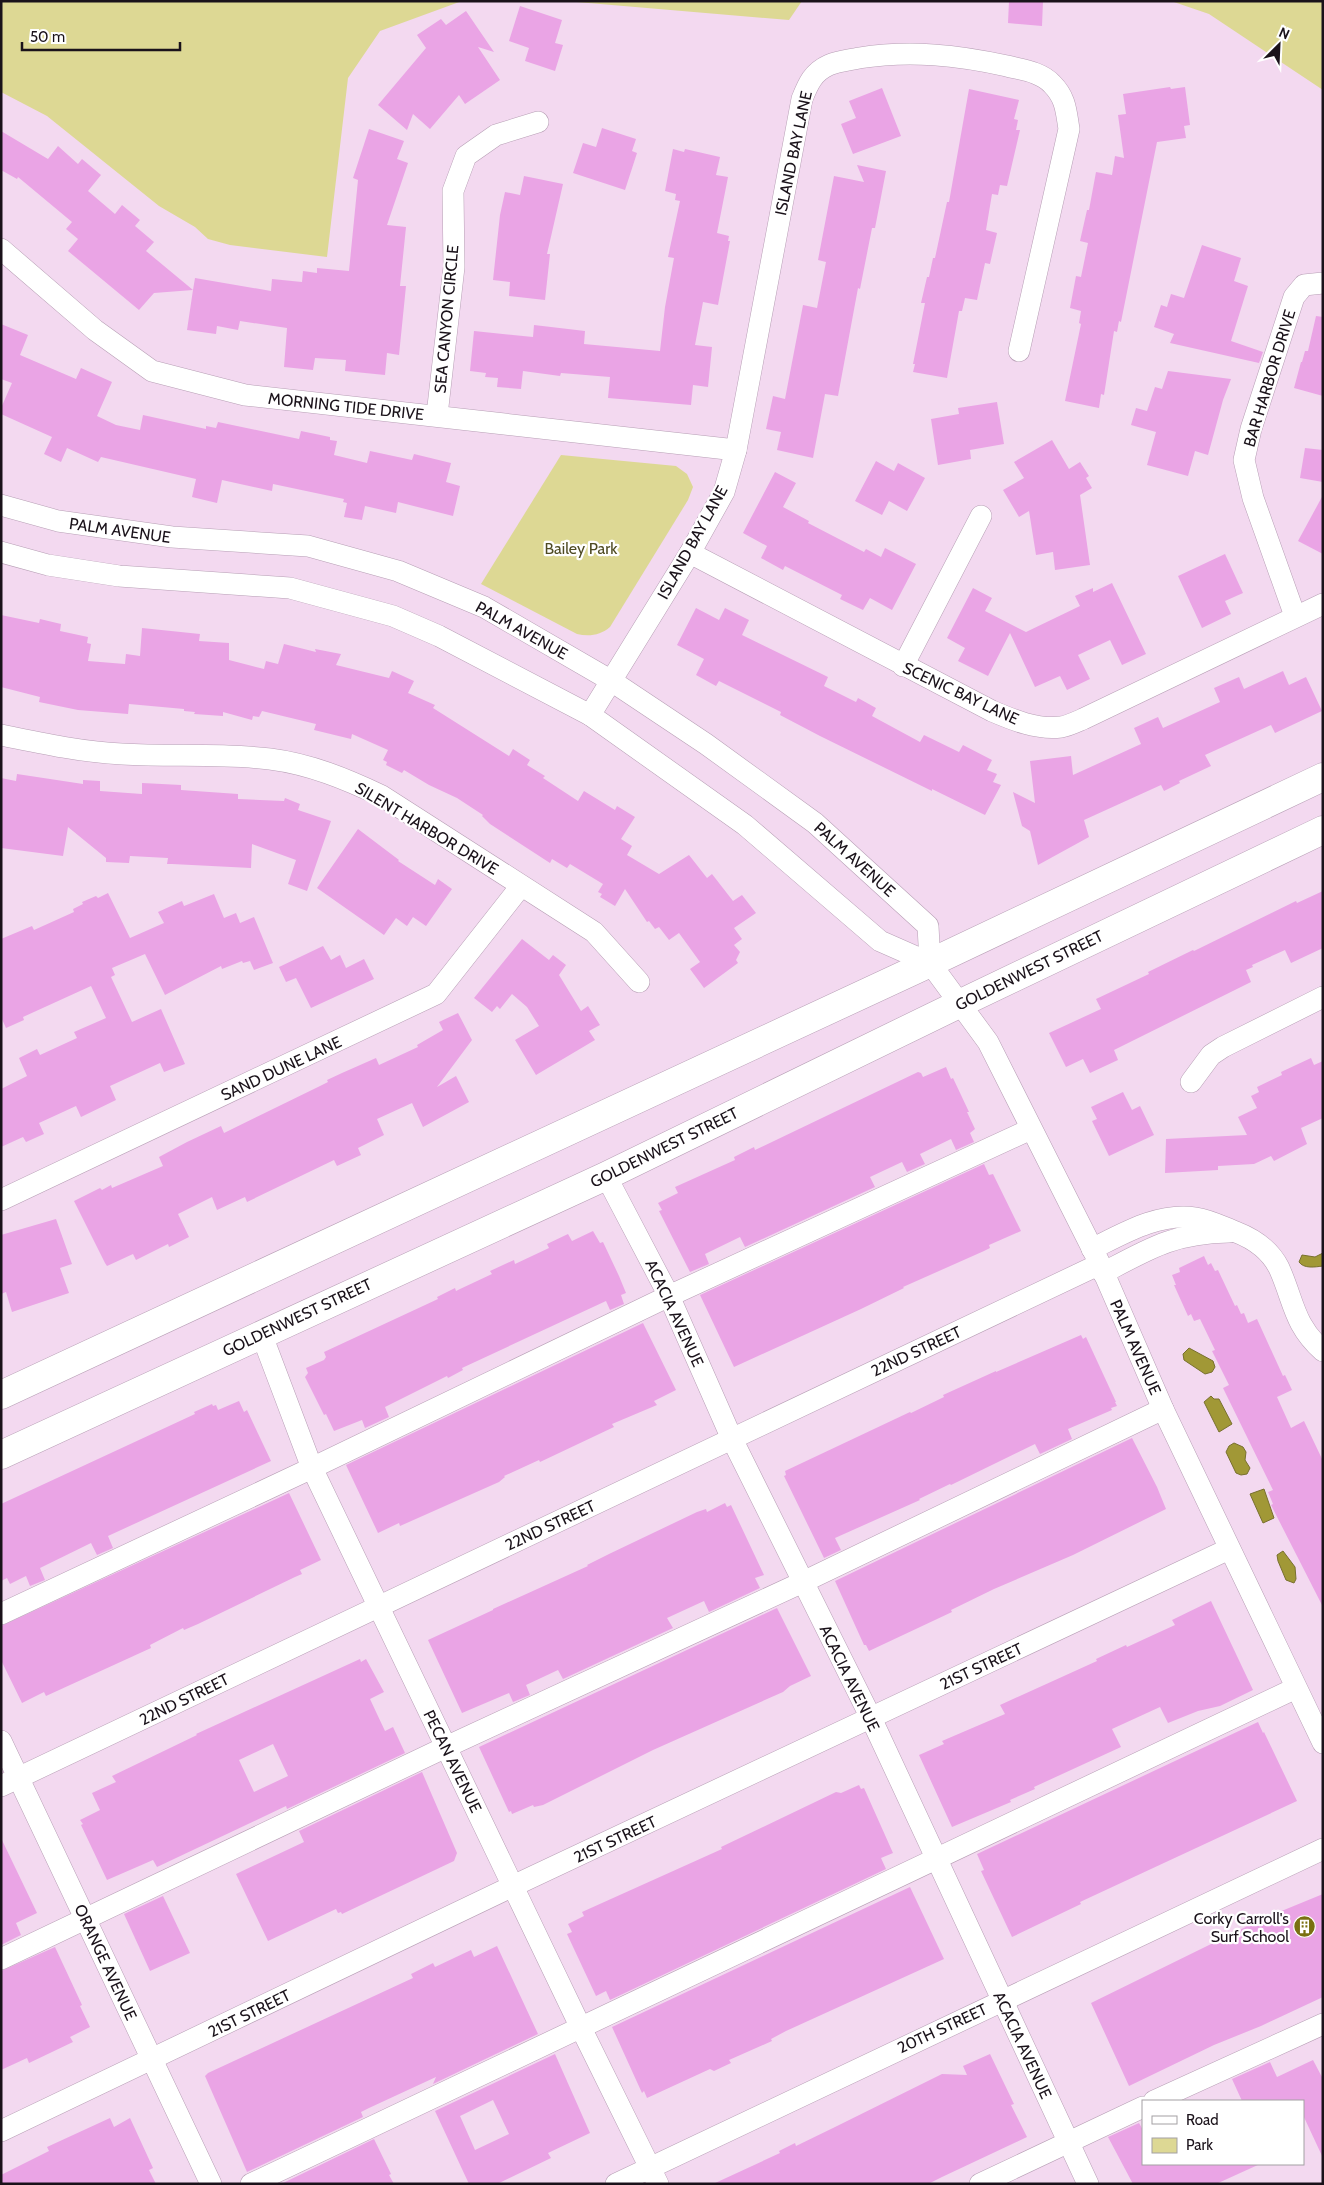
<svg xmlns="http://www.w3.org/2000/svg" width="1324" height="2185" viewBox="0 0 1324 2185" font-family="Cabin,sans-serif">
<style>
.green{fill:#ddd894}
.water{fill:#a19836;stroke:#78702e}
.building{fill:#eaa4e5;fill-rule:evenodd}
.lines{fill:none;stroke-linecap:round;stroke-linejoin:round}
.minor-casing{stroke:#b79fb5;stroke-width:22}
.major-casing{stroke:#b79fb5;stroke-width:29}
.minor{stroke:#fff;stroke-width:21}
.major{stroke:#fff;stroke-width:28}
.labels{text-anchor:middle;stroke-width:4.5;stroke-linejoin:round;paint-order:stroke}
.street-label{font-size:16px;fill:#1a121a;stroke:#fff}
.park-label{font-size:16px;fill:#4f4b23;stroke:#fff}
.poi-label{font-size:16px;fill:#1a121a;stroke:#fff;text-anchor:end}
</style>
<rect width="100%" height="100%" fill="#f3d9f0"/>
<g class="green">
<path d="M1,1H462L380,31L348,78L327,257L230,245L208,239L195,227L159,206L47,116L1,92Z"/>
<path d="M565,1H802L789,20Z"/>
<path d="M1171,1H1323V90L1209,14Z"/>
<path d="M561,455L676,466L687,474L693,487L688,500L610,627C601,635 589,637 577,634L481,584Z"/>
</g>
<g class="water">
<path d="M1323,1253V1266C1315,1267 1304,1269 1299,1262L1302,1255L1315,1257Z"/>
<path d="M1189,1348L1213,1361L1215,1367L1212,1372L1205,1374L1184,1360L1183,1354Z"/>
<path d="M1211,1396L1214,1399H1219L1232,1424L1219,1432L1204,1402Z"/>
<path d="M1234,1443L1243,1447L1246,1452L1245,1460L1250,1468L1247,1474L1241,1475L1236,1473L1226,1452L1229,1446Z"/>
<path d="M1264,1489L1274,1518L1263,1523L1250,1494Z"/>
<path d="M1283,1551L1295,1567L1296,1579L1294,1583L1286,1580L1278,1561L1277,1555Z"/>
</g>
<g class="building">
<path d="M1009,1H1043L1042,26L1008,23Z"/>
<path d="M520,6L562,20L555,43L563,45L555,71L525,61L529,48L509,41Z"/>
<path d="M466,11L494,52L478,47L500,80L465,104L459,95L430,129L413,114L407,130L378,105L426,48L417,35L441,19L446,25Z"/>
<path d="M1170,87L1171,89L1185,87L1190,125L1184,126L1186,138L1157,142L1121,322L1119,321L1117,332L1114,331L1104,395L1101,394L1099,408L1065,401L1081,324L1079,323L1081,311L1070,308L1076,276L1081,277L1088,243L1080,241L1087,210H1089L1096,172L1112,175L1115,156L1124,158L1118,115L1126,114L1123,94Z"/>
<path d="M882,88L901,136L853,154L841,124L856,118L849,101Z"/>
<path d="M969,89L1019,100L1014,119L1018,120L1016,130H1020L1007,186L1000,185L998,195L992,194L986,230L997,233L990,264L985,263L977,300L965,298L962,311H959L947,378L913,372L915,364H913L925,303H921L927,277H929L933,258H935L947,202H949Z"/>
<path d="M602,128L636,139L632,151L637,153L625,190L573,173L583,143L596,147Z"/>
<path d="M369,129L404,141L397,159L408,163L387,225L406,227L400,286H406L399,355L387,353L385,375L345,371L346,360L315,358L313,370L284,367L287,328L240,321L238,330L217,326L216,334L187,330L193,290L154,293L139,310L68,251L78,239L66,229L72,222L18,177L17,179L1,170V131L48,159L58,146L78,164L82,159L101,175L88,191L115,214L122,205L140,220L135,226L154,242L146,251L193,290L195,278L271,291L272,279L302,282L303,271L317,273V268L349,271L358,180L353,178Z"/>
<path d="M673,149L684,152L685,149L720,157L716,175L728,177L717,233L729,236L728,241H730L718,305L703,302L695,345L712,347L708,387L693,385L691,405L608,398L610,377L561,373L560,376L523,371L521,389L497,387L498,378L485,377L486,373L470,371L474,331L533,337L534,325L585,331L584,344L660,351L665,307L674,258L668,257L680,201L675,200L676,194L665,191Z"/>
<path d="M857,165L886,171L875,228H872L860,289L858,288L838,396L825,394L813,458L777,450L781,432L766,429L773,396L785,399L803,305L817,308L826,262L818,260L834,176L864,182Z"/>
<path d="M524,176L563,184L547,254H550L545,300L509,296L510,282L493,280L500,215L505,192L520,195Z"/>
<path d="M1202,245L1241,258L1234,281L1248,286L1231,341L1263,352L1259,363L1170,343L1174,334L1154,327L1161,305L1167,307L1171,294L1184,298Z"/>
<path d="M1316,316L1323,317V396L1294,388L1301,362H1302L1305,351H1308Z"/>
<path d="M1,324L28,335L20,355L76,379L81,368L112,382L97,416L116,425L140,430L143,415L206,429V426L216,428L218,422L299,439L301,431L330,437V440L337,441L334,455L367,463L370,451L412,460L414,454L451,463L446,482L460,486L453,516L398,502L396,513L365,506L362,520L344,517L347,503L343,502L344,499L273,484L272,491L222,480L217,503L192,497L196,479L101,457L98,462L67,448L61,462L44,454L52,437L1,414V408L12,383L1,379Z"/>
<path d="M1168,371L1231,379L1223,400L1208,455L1195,451L1188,476L1147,465L1156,432L1131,425L1136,408L1147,411L1155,387L1162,389Z"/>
<path d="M997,402L1004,444L970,450L971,459L938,465L931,419L959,414L958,408Z"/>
<path d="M1052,440L1069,469L1080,462L1089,476L1086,478L1092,488L1080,495L1090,565L1055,570L1053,552L1036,555L1029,511L1019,517L1003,490L1024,478L1014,462Z"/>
<path d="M1305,448L1323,450V482L1300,478Z"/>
<path d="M876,461L894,471L898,463L925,478L907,511L889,501L882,515L855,501Z"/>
<path d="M775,472L796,483L783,507L809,521L808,523L864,552L866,549L881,557L885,548L916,564L892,610L870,598L863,610L840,599L842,595L785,566L783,570L761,558L767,546L743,533Z"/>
<path d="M1323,495V554L1298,541Z"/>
<path d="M1225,554L1243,593L1225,601L1231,614L1202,628L1178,576Z"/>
<path d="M1112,583L1146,654L1122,665L1110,640L1078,655L1090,679L1067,690L1060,676L1035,687L1010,633L988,676L958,661L965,648L947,638L973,588L992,598L985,611L1026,632L1080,606L1075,596L1093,588V592Z"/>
<path d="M696,608L719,620L725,608L749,620L742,635L828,677L824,686L856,702L858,698L876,708L872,716L920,742L924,735L959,752L963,745L992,760L987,770L997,774L993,782L1001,785L985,815L932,789V791L820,736L780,715L781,712L719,681L716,686L696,675L704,659L677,645Z"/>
<path d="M1,615L39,623L40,619L61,624L60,631L88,637L87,643L91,644L88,661L125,664L126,654L140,656L142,628L200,634L199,641L229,643V660L264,669L266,661L278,664L284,644L316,652L315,649L341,654L336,665L389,678L392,671L414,681L408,693L435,705L433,708L509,756L513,749L530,760L527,765L545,776L543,778L578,801L584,791L615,810L617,806L635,817L621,839L632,846L627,855L659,874L689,855L707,878L712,874L733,901L742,895L756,913L734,928L742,939L734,945L740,952L736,960L738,963L704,988L690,969L700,962L679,933L669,940L659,927L655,929L649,921L647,922L625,889L615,906L600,897L602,894L598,892L603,884L570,864L567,868L552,859L550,863L490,824L482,816L483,815L457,798L429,785L404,770L402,773L386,765L387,762L383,760L388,750L352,734L351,739L314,730L316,724L262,711L259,717L253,716L252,720L223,712V716L194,714L195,712L184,711V709L129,704L128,714L78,710L39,702L40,697L1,687Z"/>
<path d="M1283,671L1289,685L1306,677L1322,711L1275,733L1271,725L1205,755L1211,766L1179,781L1180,783L1164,791L1161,785L1084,820L1089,837L1038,865L1030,831L1022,826L1013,792L1035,803L1030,761L1071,756L1073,775L1141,744L1134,728L1158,717L1163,728L1220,702L1214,688L1239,677L1244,689Z"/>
<path d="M17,774L83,784V780L100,781V791L142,794V783L181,785V790L238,794V799L284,801L285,798L300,804L298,810L331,821L307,891L288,884L296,860L252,844L251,868L172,864H167L168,858L130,856L129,863L106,862V858L68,827L63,856L1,848V778L16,781Z"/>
<path d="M358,829L399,860L398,861L435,885L438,879L452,889L426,926L413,917L407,926L396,918L384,935L317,888Z"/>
<path d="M1323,891V948L1291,963L1285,950L1252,965L1253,967L1246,970L1251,982L1114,1050L1118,1060L1090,1073L1083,1059L1066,1067L1049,1033L1101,1009L1096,999L1149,974L1148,972L1193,950L1194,951L1296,901L1297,903Z"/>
<path d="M108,893L130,938L164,923L158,912L182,901L184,906L214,894L224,918L236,913L240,923L254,917L273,963L254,970L250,961L243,963L242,961L222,969L221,966L165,995L145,954L112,968L115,975L111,977L132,1022L161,1009L185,1064L164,1072L160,1063L110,1086L116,1100L81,1117L76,1106L39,1123L44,1134L26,1142L23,1137L1,1147V1089L27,1076L19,1058L37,1049L40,1055L77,1038L74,1032L106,1018L91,986L23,1017L24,1020L6,1028L1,1017V939L32,926L34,930L74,912L73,909L83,904L82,902L96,896L98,898Z"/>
<path d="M522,939L549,960L553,955L566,965L559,975L581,1011L588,1006L600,1025L589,1031L595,1040L536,1075L515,1040L539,1026L527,1007L512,994L500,1009L497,1006L492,1012L474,998Z"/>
<path d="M323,946L331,960L340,955L346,968L364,959L374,979L311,1008L296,978L286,982L279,967Z"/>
<path d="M458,1013L472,1040L437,1087L456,1076L469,1102L423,1127L412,1103L377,1119L384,1135L358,1148L361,1155L337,1166L334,1160L247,1202L245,1197L217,1210L212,1197L178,1214L189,1237L169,1247L168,1244L136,1260L133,1254L107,1266L105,1263L74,1201L100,1188L102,1190L111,1185L112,1188L163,1166L159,1157L187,1142L221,1126L224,1133L318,1087L328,1082L327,1080L342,1073L376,1058L379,1065L418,1047L417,1045L443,1030L439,1022Z"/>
<path d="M1311,1058L1314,1065L1323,1061V1118L1301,1128L1307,1144L1274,1161L1271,1156L1254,1164L1218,1166V1170L1165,1173L1166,1139L1247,1135L1238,1117L1257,1108L1251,1096L1259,1092L1257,1087L1282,1075L1281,1072Z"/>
<path d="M946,1067L951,1079L953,1078L969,1112H967L975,1129L970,1133L974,1142L956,1150L951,1139L920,1154L925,1164L907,1172L902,1162L870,1177L875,1187L745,1247L740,1237L705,1254L709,1264L690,1272L659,1211L662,1210L658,1203L678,1193L675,1187L735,1160L734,1157L754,1147L755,1150L918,1072L921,1073L923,1077Z"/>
<path d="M1123,1092L1132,1110L1140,1106L1154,1135L1109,1156L1092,1121L1097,1119L1091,1107Z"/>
<path d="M984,1164L989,1175L993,1174L1021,1231L989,1245L990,1248L984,1251L903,1287L904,1288L861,1309L734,1367L700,1295Z"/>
<path d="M56,1219L72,1264L60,1268L69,1293L12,1312L6,1292L1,1294V1235Z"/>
<path d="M593,1231L600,1243L603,1242L619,1276L626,1293L621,1295L624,1304L610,1310L606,1301L462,1368L463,1370L448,1378L447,1376L385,1407L389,1417L365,1428L362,1420L334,1431L326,1414L324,1415L305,1377L308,1373L306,1368L324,1360L326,1357L324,1352L438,1299L437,1297L455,1288L456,1291L460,1289L492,1274L490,1271L514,1260L515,1264L549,1248L547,1244L568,1234L572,1241Z"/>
<path d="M1204,1256L1208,1265L1211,1263L1215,1271L1218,1270L1235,1306L1237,1305L1241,1314L1244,1313L1248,1323L1257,1319L1283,1376L1285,1375L1292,1390L1277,1397L1291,1428L1304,1421L1323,1461V1607L1271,1505L1273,1504L1268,1492L1273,1490L1223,1388L1229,1385L1212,1351L1215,1350L1200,1319L1194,1321L1191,1314L1188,1316L1174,1285H1176L1172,1275L1180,1272L1179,1268Z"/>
<path d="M643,1323L676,1390L654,1401L657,1405L612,1424L614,1427L540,1462L539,1460L504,1476L505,1477L499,1482L400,1526L399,1523L378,1533L346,1465Z"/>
<path d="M1081,1335L1083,1339L1086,1337L1116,1402H1115L1117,1406L1111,1408L1112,1410L1068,1429L1072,1439L1040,1454L1035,1444L951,1485L950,1484L919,1499L920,1500L835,1538L841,1550L824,1558L784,1476L786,1475L785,1471L910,1412L911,1413L944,1397L943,1395L996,1371V1372Z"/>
<path d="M239,1401L244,1412L247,1410L271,1461L108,1536L113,1548L97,1555L91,1543L40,1568L45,1580L30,1586L26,1576L10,1584L7,1578L1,1581V1504L195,1414L194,1412L212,1404L213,1406L216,1405L218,1410Z"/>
<path d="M1132,1438L1157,1487L1166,1509L1073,1555L994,1589L951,1610L952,1612L869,1651L866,1645H864L835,1581Z"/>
<path d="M289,1493L321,1560L300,1570L302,1574L295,1577L198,1624L184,1630L183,1628L150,1645L151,1648L46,1696L44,1692L22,1703L1,1660V1626Z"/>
<path d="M725,1503L727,1507L731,1505L764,1575L755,1578L760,1588L709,1612L704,1601L667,1618L673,1628L563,1679L558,1670L526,1685L530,1695L513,1702L509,1693L462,1713L428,1640L493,1610V1609L588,1566L587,1565L609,1554L697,1512L706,1509L707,1512Z"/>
<path d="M1211,1601L1253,1690L1220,1706L1198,1711L1168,1723L1160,1707L1112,1729L1121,1747L1034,1787L1035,1789L1010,1800L1011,1802L952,1827L919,1755L944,1744L942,1741L1005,1714L1000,1705L1097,1661L1096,1659L1126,1645L1127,1647L1175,1625L1172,1620Z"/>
<path d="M777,1608L811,1676L790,1686L783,1692L653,1750L543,1805L534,1807L533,1805L512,1814L511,1811L509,1812L479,1747Z"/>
<path d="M360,1659L361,1662L366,1659L384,1692L370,1699L377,1714L385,1731L393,1727L405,1753L287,1809L286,1806L157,1867L153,1860L107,1880L81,1825L83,1824L80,1820L100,1810L92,1793L116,1782L112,1776L197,1735L196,1734ZM273,1744L288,1776L254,1792L239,1760Z"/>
<path d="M1258,1722L1263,1733L1264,1732L1297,1801L1080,1902L1081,1904L1012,1937L981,1871L984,1870L977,1854Z"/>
<path d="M422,1772L457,1853L454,1861L342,1914L341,1912L338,1913L336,1909L268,1941L236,1874L304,1842L299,1831Z"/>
<path d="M859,1785L861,1789L864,1788L893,1853L881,1858L886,1869L610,2000L606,1991L596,1996L567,1934L572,1932L568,1924L584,1916L582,1912L722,1849L721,1847L836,1792L841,1793Z"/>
<path d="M1,1838L37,1913L16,1923L21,1935L1,1945Z"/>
<path d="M910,1887L944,1959L786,2031L771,2039L772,2041L729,2060L731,2063L714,2071L710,2069L647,2098L644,2091L642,2093L612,2027Z"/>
<path d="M1323,1894V1997L1261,2026L1214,2045L1129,2086L1091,2003L1262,1919Z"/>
<path d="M163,1896L190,1953L150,1971L124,1914Z"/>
<path d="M497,1946L538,2034L433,2084L436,2077L369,2108L361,2112L363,2117L247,2172L205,2076L208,2073L413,1978L411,1974L433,1963L435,1967L471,1950L474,1957Z"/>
<path d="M55,1947L82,2005L80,2006L90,2027L70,2037L73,2042L29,2063L27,2058L1,2070V1971Z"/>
<path d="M555,2054L590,2133L548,2153L551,2158L497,2184H469L435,2111ZM493,2100L509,2134L475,2150L460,2116Z"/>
<path d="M990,2054L1014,2104L1011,2105L1027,2137L942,2177L928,2184H713L780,2153L779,2151L795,2143L796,2146L833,2128L942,2074L967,2075L963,2066Z"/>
<path d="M1313,2060L1323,2079V2158L1303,2115V2101H1242L1232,2079L1270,2062L1277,2077Z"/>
<path d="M110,2118L114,2127L130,2118L153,2168L149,2170L156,2184H1V2175L49,2151L47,2147Z"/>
<path d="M1139,2123L1143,2130V2164H1260L1216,2184H1133L1108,2137Z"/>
<path d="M374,2139L391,2174L389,2175L394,2184H281Z"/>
</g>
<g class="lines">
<defs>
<g id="minor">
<path d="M1,249L95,330L152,371L245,395L736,450"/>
<path d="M437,415L454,267L453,191L466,156L496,135L538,122"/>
<path d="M1,505L58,521L172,537L308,546L398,571L484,607L610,680L706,744L815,823L928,926L930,963"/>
<path d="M1,552L48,565L119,576L290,588L393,616L439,636L590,715L745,825L880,941L930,963L988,1042L1100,1264L1163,1409L1323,1743"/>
<path d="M690,553L992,711C1013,720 1037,730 1061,727C1068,726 1076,722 1083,719L1323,604"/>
<path d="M1295,616L1253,498L1244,460L1251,429L1294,297L1304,285L1323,283"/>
<path d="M903,666L981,516"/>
<path d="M590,715L690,553L724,492L736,450L802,99C808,84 813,72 829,65C838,61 850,60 859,58C910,50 957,55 1007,66C1023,70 1041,72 1052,84C1066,98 1066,111 1069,129L1019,351"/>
<path d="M1,735C41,743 81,752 122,754C171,757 221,753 270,759C310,764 346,779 382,796L594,932L639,982"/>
<path d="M1191,1082L1211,1055L1223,1047L1323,997"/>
<path d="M606,1176L669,1296L732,1439L871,1718L1088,2184"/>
<path d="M1,1200L436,994L521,886"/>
<path d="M1092,1249C1124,1233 1159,1212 1196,1218C1210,1220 1223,1227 1236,1232C1254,1239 1270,1250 1279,1268C1294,1301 1293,1324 1323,1351"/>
<path d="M1103,1273C1150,1248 1174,1233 1229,1232"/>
<path d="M261,1333L312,1468L581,2028L658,2184"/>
<path d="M1,1614L312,1468L669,1296L1031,1129"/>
<path d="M1,1741L211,2184"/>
<path d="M1,1786L1100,1264"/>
<path d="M1,1959L446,1747L803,1582L1163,1409"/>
<path d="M1154,2101L1323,2024"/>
<path d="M1,2131L513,1886L1229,1549"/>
<path d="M251,2184L1296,1688"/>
<path d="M616,2184L1323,1849"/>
<path d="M980,2184L1143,2107"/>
</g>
<g id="major">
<path d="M1,1395L930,963L1323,777"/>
<path d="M1,1455L606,1176L959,1004L1323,830"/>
</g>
</defs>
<use href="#minor" class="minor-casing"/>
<use href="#major" class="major-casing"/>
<use href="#minor" class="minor"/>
<use href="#major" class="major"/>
</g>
<defs>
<symbol id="building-disc" viewBox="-11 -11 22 22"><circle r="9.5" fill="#797011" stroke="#fff"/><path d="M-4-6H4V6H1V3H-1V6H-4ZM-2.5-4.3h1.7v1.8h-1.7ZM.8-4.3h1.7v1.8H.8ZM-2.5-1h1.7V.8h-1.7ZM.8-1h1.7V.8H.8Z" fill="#fff"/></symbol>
</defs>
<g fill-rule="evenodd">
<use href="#building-disc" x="1292" y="1914" width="25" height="25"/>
</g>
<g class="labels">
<g class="street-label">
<text transform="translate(793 153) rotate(-78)" y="6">ISLAND BAY LANE</text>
<text transform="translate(446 319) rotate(-85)" y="6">SEA CANYON CIRCLE</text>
<text transform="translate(1269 378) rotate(-73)" y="6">BAR HARBOR DRIVE</text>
<text transform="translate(346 406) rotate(6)" y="6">MORNING TIDE DRIVE</text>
<text transform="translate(120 530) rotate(8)" y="6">PALM AVENUE</text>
<text transform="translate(692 542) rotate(-61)" y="6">ISLAND BAY LANE</text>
<text transform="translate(522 630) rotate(29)" y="6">PALM AVENUE</text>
<text transform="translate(961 693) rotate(25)" y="6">SCENIC BAY LANE</text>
<text transform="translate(427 828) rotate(31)" y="6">SILENT HARBOR DRIVE</text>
<text transform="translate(855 859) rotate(42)" y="6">PALM AVENUE</text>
<text transform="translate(1029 970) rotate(-26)" y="6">GOLDENWEST STREET</text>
<text transform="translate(281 1068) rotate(-25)" y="6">SAND DUNE LANE</text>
<text transform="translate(664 1147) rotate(-26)" y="6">GOLDENWEST STREET</text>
<text transform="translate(675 1313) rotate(65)" y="6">ACACIA AVENUE</text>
<text transform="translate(297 1317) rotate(-25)" y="6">GOLDENWEST STREET</text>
<text transform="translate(1136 1347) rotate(66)" y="6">PALM AVENUE</text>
<text transform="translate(916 1351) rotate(-25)" y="6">22ND STREET</text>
<text transform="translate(550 1525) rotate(-25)" y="6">22ND STREET</text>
<text transform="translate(981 1666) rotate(-25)" y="6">21ST STREET</text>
<text transform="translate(850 1678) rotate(64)" y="6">ACACIA AVENUE</text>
<text transform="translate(184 1699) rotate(-26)" y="6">22ND STREET</text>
<text transform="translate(453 1761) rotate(64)" y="6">PECAN AVENUE</text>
<text transform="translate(615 1839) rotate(-25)" y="6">21ST STREET</text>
<text transform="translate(106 1962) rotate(65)" y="6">ORANGE AVENUE</text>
<text transform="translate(249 2013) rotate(-26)" y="6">21ST STREET</text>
<text transform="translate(942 2028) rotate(-25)" y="6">20TH STREET</text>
<text transform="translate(1023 2045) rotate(65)" y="6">ACACIA AVENUE</text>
</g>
<g class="park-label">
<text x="581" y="554">Bailey Park</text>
</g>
<g class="poi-label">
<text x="1289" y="1924">Corky Carroll's<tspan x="1289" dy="18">Surf School</tspan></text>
</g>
</g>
<rect width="1324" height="2185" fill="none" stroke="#1a121a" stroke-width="5"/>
<rect x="1142" y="2100" width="162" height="65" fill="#ffffff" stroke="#a3a0a3"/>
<rect x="1152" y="2116" width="25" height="8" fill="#ffffff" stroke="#a3a0a3"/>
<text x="1186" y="2125" font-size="15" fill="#1a121a">Road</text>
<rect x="1152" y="2138" width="25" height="15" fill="#ddd894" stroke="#a3a0a3"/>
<text x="1186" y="2150" font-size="15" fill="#1a121a">Park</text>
<g transform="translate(1279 45) rotate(24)" stroke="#ffffff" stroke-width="4" paint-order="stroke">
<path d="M0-4L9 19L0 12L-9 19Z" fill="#1a121a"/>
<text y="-8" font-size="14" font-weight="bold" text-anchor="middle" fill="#1a121a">N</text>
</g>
<path d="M22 42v8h158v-8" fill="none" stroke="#1a121a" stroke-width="2.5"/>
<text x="30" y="42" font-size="15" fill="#1a121a" stroke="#ffffff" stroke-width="4" paint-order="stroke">50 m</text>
</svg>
